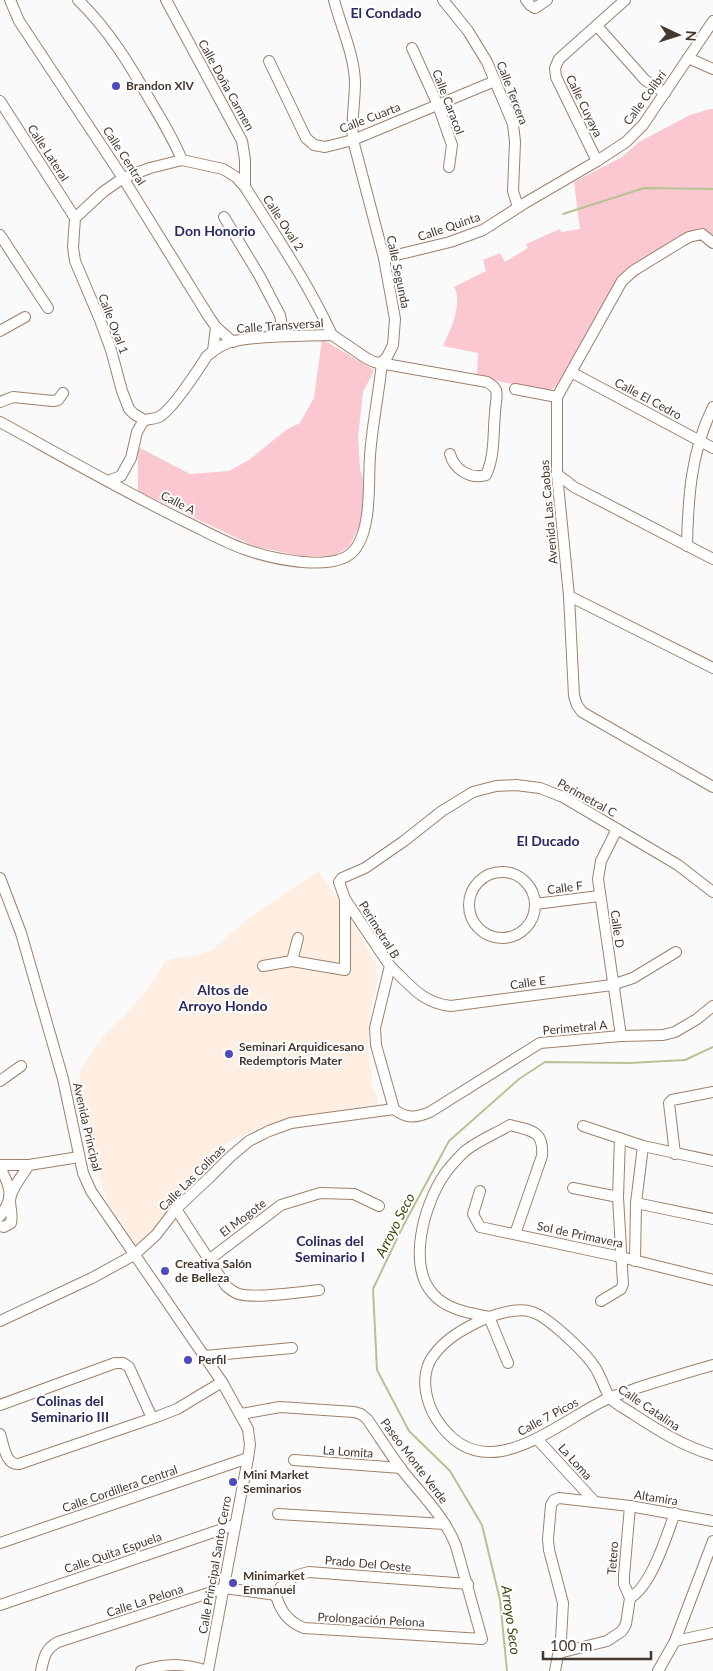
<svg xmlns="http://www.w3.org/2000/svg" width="713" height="1671" viewBox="0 0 713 1671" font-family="Lato,sans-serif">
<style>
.built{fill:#feefe2}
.green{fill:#fbc7d1}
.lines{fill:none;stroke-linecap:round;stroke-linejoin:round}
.stream{stroke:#b7c292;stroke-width:2}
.minor-casing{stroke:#9e816a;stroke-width:12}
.minor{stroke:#fff;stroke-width:10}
.poi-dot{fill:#4f49c0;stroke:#fff;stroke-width:2}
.labels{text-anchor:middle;stroke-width:4;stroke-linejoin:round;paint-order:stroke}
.street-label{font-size:12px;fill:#45382e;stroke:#fff}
.poi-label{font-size:12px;font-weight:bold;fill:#45382e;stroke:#fff;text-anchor:start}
.neighbourhood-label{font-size:14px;font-weight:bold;fill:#2a2963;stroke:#fff}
.water-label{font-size:14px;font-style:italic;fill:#3b430b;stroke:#fff}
</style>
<rect width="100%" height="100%" fill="#fafafa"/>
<path class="built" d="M318,871L338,899L376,963L377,982L370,1011L368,1047L373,1087L378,1099V1105L288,1118L255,1130L216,1149L195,1170L170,1209L138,1249L108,1202L94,1164L80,1078L81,1068L101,1039L136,1003L149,987L165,961L176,958L197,955L212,950L250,917Z"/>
<g class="green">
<path d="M710,109H713V237L706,234L664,256L615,293L560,384L549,391L477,377L478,353L443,346C451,330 463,303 454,287L486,271L483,260L500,253L505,262L528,248L526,244L560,229L561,232L580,229L574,182L622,157L639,142L690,115Z"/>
<path d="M322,339L374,370L363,392L358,437L360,469L365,487L360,525L349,547L333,556H300L254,546L138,491V447L190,474L229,471L249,460L286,430L300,423L314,398Z"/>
</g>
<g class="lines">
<g class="stream">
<path d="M563,214L644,188L713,189"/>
<path d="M507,1671L500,1600L482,1525L450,1471L409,1431L377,1370L373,1289L403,1226L449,1141L519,1079L545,1062L629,1063L685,1060L713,1047"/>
</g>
<defs>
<g id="minor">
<path d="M10,0L19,21L123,178L209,317L216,327L233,342"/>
<path d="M78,0C109,30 130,65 151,102C163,122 173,138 182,160"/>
<path d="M166,0L242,141L245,160V187"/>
<path d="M443,0L468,31L487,62L513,124L515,142L513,191L518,207"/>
<path d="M526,0L530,5L535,8L547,0"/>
<path d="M597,26L645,80L665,93"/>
<path d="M412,48L438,105L452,145L449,167"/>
<path d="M688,58L713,69"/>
<path d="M269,61L306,138L314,145L325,147L353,140L495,81"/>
<path d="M0,101L75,218"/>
<path d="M597,161L556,77L555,68L559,59L625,0"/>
<path d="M224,217L259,275L280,315L281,320L282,336"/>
<path d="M0,235L48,308"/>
<path d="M713,243L702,234L689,237L682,241L633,271L622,281L557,397V474L569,596L574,696L577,705L582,712L713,787"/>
<path d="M384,258L450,242L483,230L525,203L597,161L626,142L643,125L713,21"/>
<path d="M0,331L25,317"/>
<path d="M332,335L366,358L374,362L487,382C490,384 494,386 496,390C498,396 495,406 495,413C493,433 495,456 486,475C470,480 454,469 450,454"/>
<path d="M213,351L216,327"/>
<path d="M571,372L713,448"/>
<path d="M515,389L557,397"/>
<path d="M0,402L13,397L53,401L58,400L63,393"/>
<path d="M144,420C149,419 154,419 159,417C172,410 198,370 207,356C214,350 225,343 234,341C266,335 300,336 332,335"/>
<path d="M0,422C62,456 123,491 186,522C205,531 224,542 244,549C269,558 338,575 356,548C372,525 368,483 370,456C372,425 379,394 382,362L387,357L393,345L395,319L384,258L353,140C351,121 355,102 355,82C354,54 341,27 334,0"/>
<path d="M557,474L574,487L713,559"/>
<path d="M108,481L121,476L131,458L137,432L144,420L134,414L129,409L122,391L111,350L100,320L75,261L73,247L75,218L103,192L123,178L150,168L182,160L223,169L236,177L245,187C276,236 308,283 332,335"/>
<path d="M687,546C688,498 691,451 713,407"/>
<path d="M569,596L713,668"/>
<path d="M617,829L601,861L598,879L621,1036"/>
<circle cx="502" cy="905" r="33"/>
<path d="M0,878L21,933L63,1079L83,1173L91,1191L222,1382L248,1429L250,1445L248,1458L208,1671"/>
<path d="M535,904L599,896"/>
<path d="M292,961L298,938"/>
<path d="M263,966L292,961L345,970V900"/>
<path d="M390,966C410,985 422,1003 451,1006L612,985L633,978L676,952"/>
<path d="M0,1081L21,1066"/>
<path d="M394,1109L376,1045L375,1028L390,966L345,899L339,882L342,878L365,868L404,841L442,811L473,792L496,786L516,785L540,788L563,797L678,865L713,892"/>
<path d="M394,1109C406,1119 416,1118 430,1112L540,1043L621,1036L663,1035L675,1032L697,1019L713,1006"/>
<path d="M583,1126L643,1146L713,1161"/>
<path d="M675,1154L669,1103L672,1100L713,1092"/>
<path d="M0,1165H29L79,1157"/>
<path d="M0,1167C10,1186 15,1198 0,1216"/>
<path d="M573,1188L618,1197"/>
<path d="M480,1191L473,1214L480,1227L621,1257L713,1280"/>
<path d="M636,1203L713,1219"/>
<path d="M176,1209L226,1286C230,1289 234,1293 239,1294C255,1299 300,1292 319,1290"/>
<path d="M0,1226L4,1227L11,1223C13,1214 10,1209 10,1200C11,1188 23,1175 29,1165"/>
<path d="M210,1259L281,1205L320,1193L354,1194L379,1206"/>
<path d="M635,1261L636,1203L643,1146"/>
<path d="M601,1301L621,1289L623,1284L618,1197L620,1138"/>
<path d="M489,1317C470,1313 447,1310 433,1294C407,1265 424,1205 444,1175C449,1167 457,1159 464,1152C475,1142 497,1133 510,1125C531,1131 544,1130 542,1156L515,1234"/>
<path d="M489,1317L508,1363"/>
<path d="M0,1321L92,1278L134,1255L156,1235L176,1209L209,1178L230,1157L249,1141L269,1131L291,1123L394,1109"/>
<path d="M204,1356L292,1348"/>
<path d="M713,1365C688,1372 662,1380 637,1388C628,1392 618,1394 609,1398C556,1422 485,1493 437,1420C426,1403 420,1378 431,1359C444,1339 463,1329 484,1319C497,1314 519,1307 532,1312C547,1316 585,1352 594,1366C600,1373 607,1396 611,1399C617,1405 626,1409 633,1414C659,1431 683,1446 713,1455"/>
<path d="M0,1405L115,1363H123L129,1367L152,1418"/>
<path d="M241,1414L280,1407L354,1412L361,1414L367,1419C379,1436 390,1454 402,1470C421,1494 445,1517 456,1546L482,1639L304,1628C288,1622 280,1611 276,1595"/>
<path d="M0,1434C4,1445 5,1465 19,1464L159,1416L177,1409L222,1382"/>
<path d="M537,1439L595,1502"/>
<path d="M294,1460L401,1468"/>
<path d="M278,1514L445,1524"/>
<path d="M0,1543L248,1458"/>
<path d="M276,1595C282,1581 295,1575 309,1572L468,1584"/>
<path d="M630,1598C652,1585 666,1537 675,1513"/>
<path d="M0,1605L234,1525"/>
<path d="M675,1641L713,1633"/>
<path d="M559,1653L607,1641L622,1631L626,1624L630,1598L624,1584V1576L630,1506"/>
<path d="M41,1671C44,1657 45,1649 58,1642L224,1588L276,1595"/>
<path d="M141,1671C167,1663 182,1663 208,1671"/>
<path d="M555,1671L561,1639L563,1603L549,1550L548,1539L551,1505L554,1500L559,1498L630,1506L713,1521"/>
<path d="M658,1671L675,1641L713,1541"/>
</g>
</defs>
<use href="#minor" class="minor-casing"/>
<use href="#minor" class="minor"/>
</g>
<g class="poi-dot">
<circle cx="116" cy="86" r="5"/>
<circle cx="229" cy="1054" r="5"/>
<circle cx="165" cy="1271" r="5"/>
<circle cx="188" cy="1360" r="5"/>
<circle cx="233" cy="1482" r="5"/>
<circle cx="233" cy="1583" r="5"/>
</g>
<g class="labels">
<g class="street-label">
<text transform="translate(226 85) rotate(61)" y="4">Calle Doña Carmen</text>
<text transform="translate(512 93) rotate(69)" y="4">Calle Tercera</text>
<text transform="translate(645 98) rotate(-54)" y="4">Calle Colibrí</text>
<text transform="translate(448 102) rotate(69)" y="4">Calle Caracol</text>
<text transform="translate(584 106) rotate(64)" y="4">Calle Cuyaya</text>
<text transform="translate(370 118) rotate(-21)" y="4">Calle Cuarta</text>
<text transform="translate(48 153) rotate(57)" y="4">Calle Lateral</text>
<text transform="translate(124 156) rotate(57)" y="4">Calle Central</text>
<text transform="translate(283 223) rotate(57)" y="4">Calle Oval 2</text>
<text transform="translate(449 227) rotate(-19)" y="4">Calle Quinta</text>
<text transform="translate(398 272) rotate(78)" y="4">Calle Segunda</text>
<text transform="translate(113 324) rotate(69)" y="4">Calle Oval 1</text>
<text transform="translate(280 326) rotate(-4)" y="4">Calle Transversal</text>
<text transform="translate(648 399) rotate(28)" y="4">Calle El Cedro</text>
<text transform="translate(178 503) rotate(27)" y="4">Calle A</text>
<text transform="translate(549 512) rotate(-95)" y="4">Avenida Las Caobas</text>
<text transform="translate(587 798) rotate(29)" y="4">Perimetral C</text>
<text transform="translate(565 888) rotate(-7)" y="4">Calle F</text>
<text transform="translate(617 929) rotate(82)" y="4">Calle D</text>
<text transform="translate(379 930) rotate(58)" y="4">Perimetral B</text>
<text transform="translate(528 983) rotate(-8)" y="4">Calle E</text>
<text transform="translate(575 1028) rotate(-5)" y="4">Perimetral A</text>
<text transform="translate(87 1127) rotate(77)" y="4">Avenida Principal</text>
<text transform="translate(192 1178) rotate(-45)" y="4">Calle Las Colinas</text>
<text transform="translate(243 1218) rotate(-37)" y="4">El Mogote</text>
<text transform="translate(580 1235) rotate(12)" y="4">Sol de Primavera</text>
<text transform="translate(649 1408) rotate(34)" y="4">Calle Catalina</text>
<text transform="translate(548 1417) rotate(-28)" y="4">Calle 7 Picos</text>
<text transform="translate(348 1452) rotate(4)" y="4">La Lomita</text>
<text transform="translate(414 1461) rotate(53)" y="4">Paseo Monte Verde</text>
<text transform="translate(575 1462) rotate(48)" y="4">La Loma</text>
<text transform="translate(120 1489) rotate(-19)" y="4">Calle Cordillera Central</text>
<text transform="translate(656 1498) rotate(9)" y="4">Altamira</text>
<text transform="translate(113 1553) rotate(-19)" y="4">Calle Quita Espuela</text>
<text transform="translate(613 1558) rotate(-86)" y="4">Tetero</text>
<text transform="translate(368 1564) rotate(5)" y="4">Prado Del Oeste</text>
<text transform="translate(215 1565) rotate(-80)" y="4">Calle Principal Santo Cerro</text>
<text transform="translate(145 1601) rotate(-18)" y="4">Calle La Pelona</text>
<text transform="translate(371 1620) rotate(3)" y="4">Prolongación Pelona</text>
</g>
<g class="poi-label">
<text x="126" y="90">Brandon XlV</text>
<text x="239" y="1051">Seminari Arquidicesano<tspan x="239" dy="14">Redemptoris Mater</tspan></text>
<text x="175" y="1268">Creativa Salón<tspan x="175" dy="14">de Belleza</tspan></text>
<text x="198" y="1364">Perfil</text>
<text x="243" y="1479">Mini Market<tspan x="243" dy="14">Seminarios</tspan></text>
<text x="243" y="1580">Minimarket<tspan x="243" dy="14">Enmanuel</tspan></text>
</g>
<g class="neighbourhood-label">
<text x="386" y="18">El Condado</text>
<text x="215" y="236">Don Honorio</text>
<text x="548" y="846">El Ducado</text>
<text x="223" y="995">Altos de<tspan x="223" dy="16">Arroyo Hondo</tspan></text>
<text x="330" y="1246">Colinas del<tspan x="330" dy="16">Seminario I</tspan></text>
<text x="70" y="1406">Colinas del<tspan x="70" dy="16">Seminario III</tspan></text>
</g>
<g class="water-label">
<text transform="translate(395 1225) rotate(-63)" y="5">Arroyo Seco</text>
<text transform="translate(511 1620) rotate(82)" y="5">Arroyo Seco</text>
</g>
</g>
<g transform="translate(678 35) rotate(94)" stroke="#ffffff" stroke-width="4" paint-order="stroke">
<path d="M0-4L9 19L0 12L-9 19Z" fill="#45382e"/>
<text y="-8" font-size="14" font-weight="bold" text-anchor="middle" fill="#45382e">N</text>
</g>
<path d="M543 1651v8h108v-8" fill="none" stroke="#45382e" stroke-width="2.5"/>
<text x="550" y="1651" font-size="15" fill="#45382e" stroke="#ffffff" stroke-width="4" paint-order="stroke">100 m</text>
</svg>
